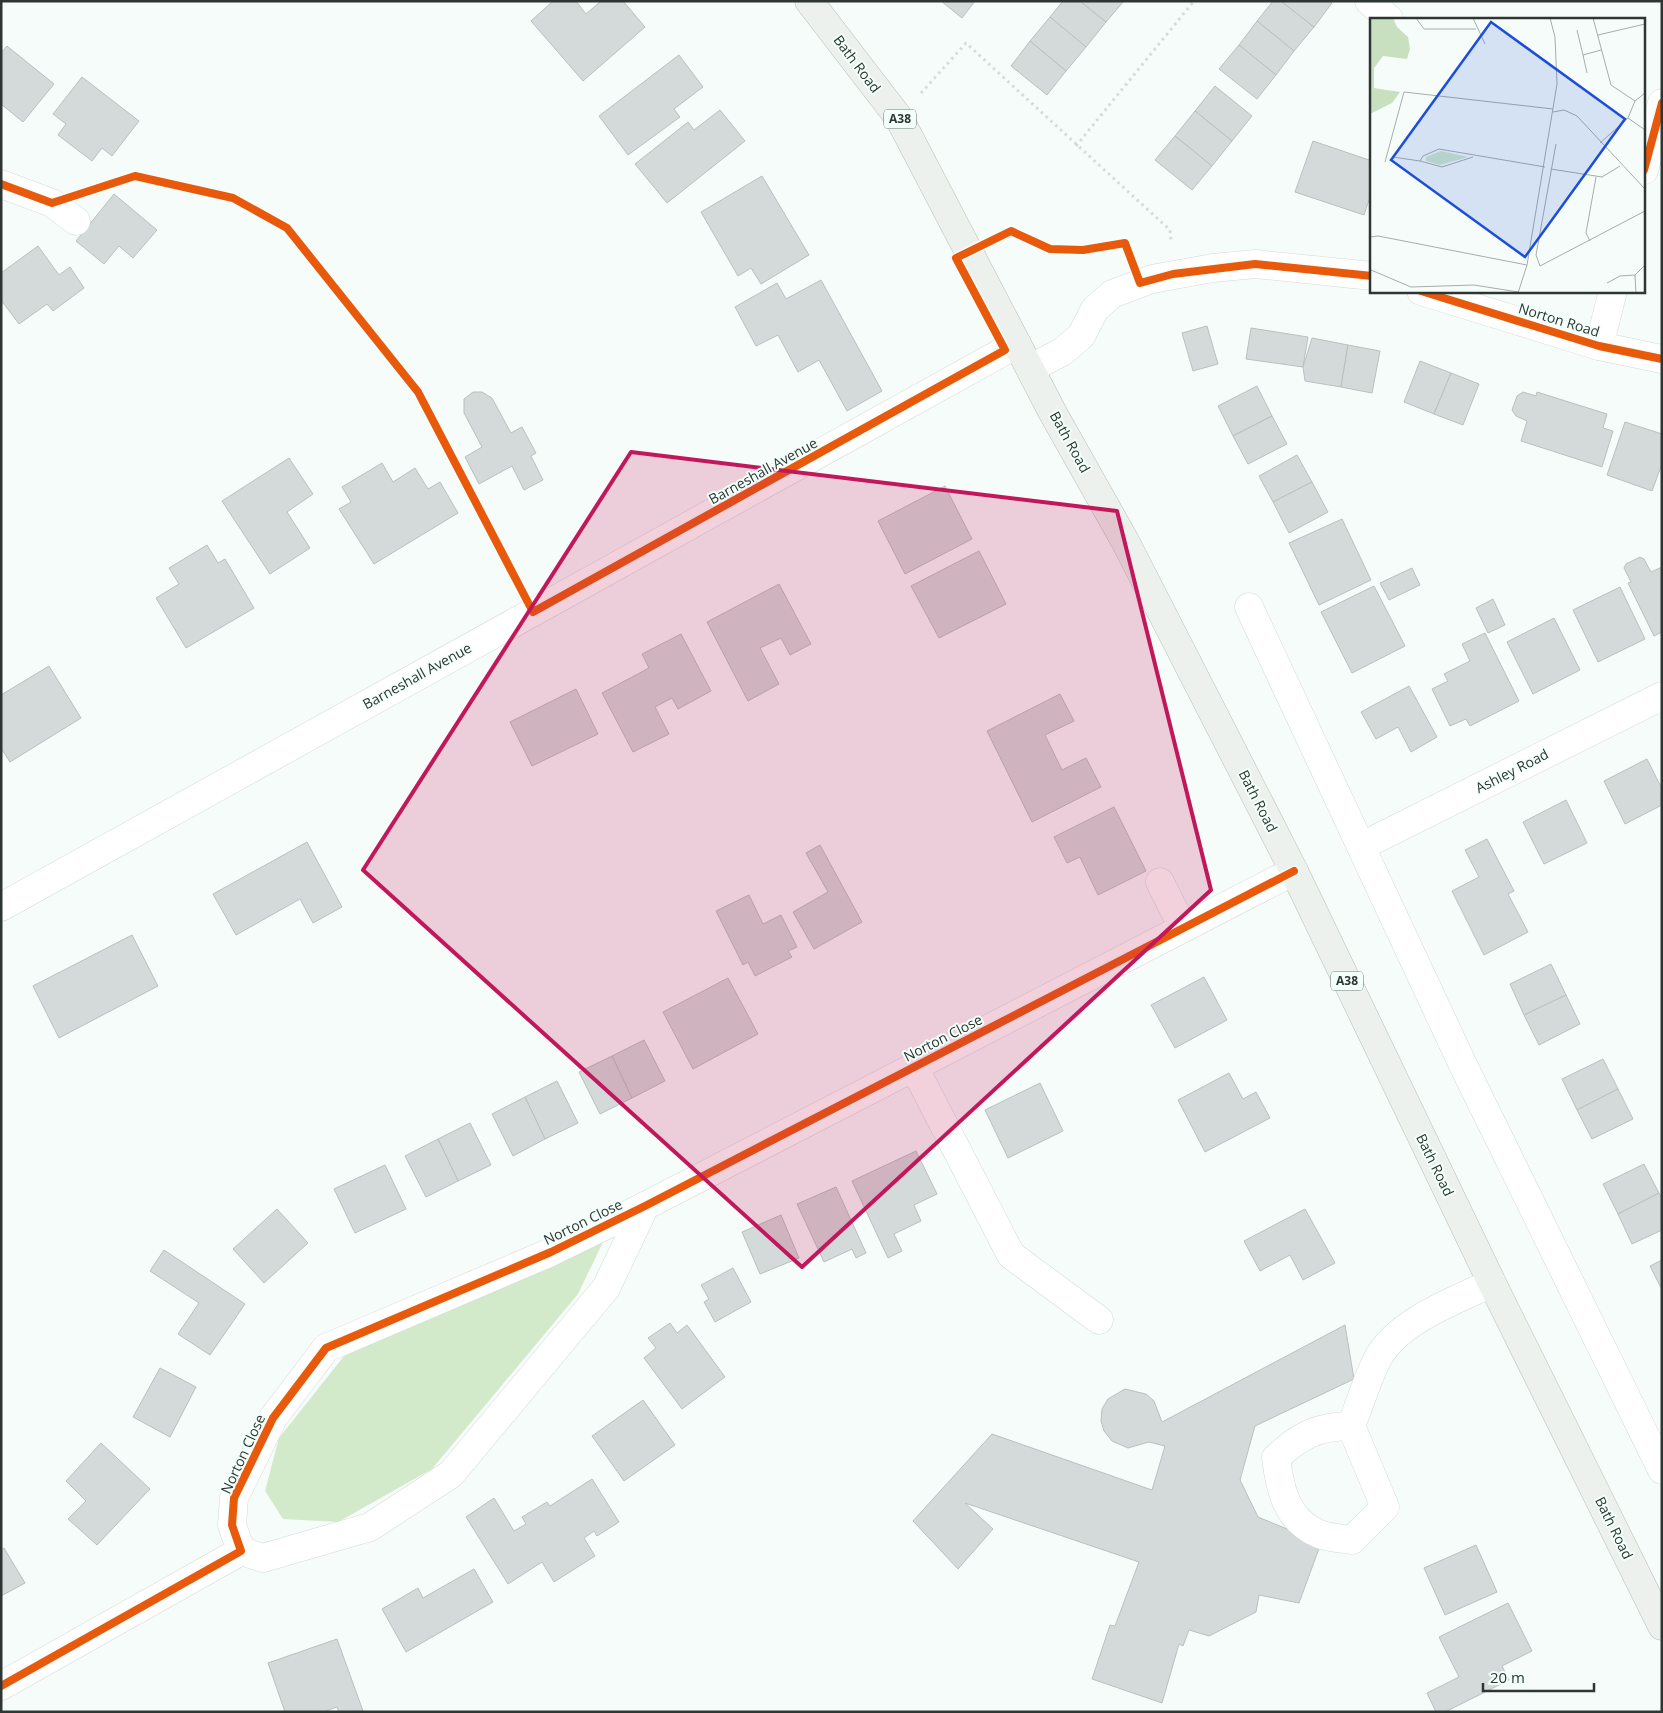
<svg xmlns="http://www.w3.org/2000/svg" width="1663" height="1713" viewBox="0 0 1663 1713" font-family="'Open Sans',sans-serif">
<style>
.green{fill:#d2e9ca}
.building{fill:#d3dad9;stroke:#b9c0be}
.lines{fill:none;stroke-linecap:round;stroke-linejoin:round}
.minor-casing{stroke:#d3dad7;stroke-width:29}
.major-casing{stroke:#b4c0b9;stroke-width:29}
.path{stroke:#d8dad9;stroke-width:3;stroke-dasharray:2.5 4;stroke-linecap:butt}
.minor{stroke:#fefffe;stroke-width:28}
.major{stroke:#ecf1ee;stroke-width:28}
.cycleway-casing{stroke:#f3fffa;stroke-width:11}
.cycleway{stroke:#e8590c;stroke-width:8}
.marked{fill:#c2185b;fill-opacity:0.2;stroke:#c2185b;stroke-width:4;stroke-linejoin:round}
.labels{text-anchor:middle;stroke-width:4;stroke-linejoin:round;paint-order:stroke}
.shield{fill:#f3fffa;stroke:#69726f;stroke-width:1}
.shield-label{font-size:12px;font-weight:bold;fill:#2e3634}
.street-label{font-size:14px;fill:#2e3634;stroke:#f3fffa}
.inset-road{fill:none;stroke:#a6adaa;stroke-width:1}
.view{fill:#1d4ed8;fill-opacity:0.15;stroke:#1d4ed8;stroke-width:2.5}
.inset-edge{fill:none;stroke:#2e3634;stroke-width:2.5}
</style>
<rect width="100%" height="100%" fill="#f6fcf9"/>
<path class="green" d="M604,1240L578,1294L432,1469L338,1522L283,1519L265,1491L279,1438L348,1351Z"/>
<g class="building">
<path d="M553,1H576L586,14L601,1H623L645,27L583,81L531,21Z"/>
<path d="M941,1H975L962,18Z"/>
<path d="M1063,1H1080L1106,22L1086,47L1050,17Z"/>
<path d="M1080,1H1124L1106,22Z"/>
<path d="M1273,1H1281L1314,27L1294,51L1257,21Z"/>
<path d="M1281,1H1330L1332,3L1314,27Z"/>
<path d="M1050,17L1086,47L1066,71L1030,41Z"/>
<path d="M1257,21L1294,51L1276,75L1239,45Z"/>
<path d="M1030,41L1066,71L1047,95L1011,66Z"/>
<path d="M1239,45L1276,75L1257,99L1219,69Z"/>
<path d="M7,46L54,84L23,122L1,104V53Z"/>
<path d="M679,55L703,87L674,109L680,117L628,155L599,116Z"/>
<path d="M82,77L139,121L112,156L102,148L92,161L58,135L66,124L53,114Z"/>
<path d="M1215,86L1252,116L1232,141L1195,111Z"/>
<path d="M720,110L745,141L667,203L635,164L688,122L694,130Z"/>
<path d="M1195,111L1232,141L1212,166L1175,136Z"/>
<path d="M1175,136L1212,166L1192,190L1155,160Z"/>
<path d="M1313,141L1372,161V191L1364,215L1295,192Z"/>
<path d="M762,176L809,255L761,284L751,268L738,276L701,212Z"/>
<path d="M114,194L157,230L133,258L119,246L104,264L76,241Z"/>
<path d="M38,246L59,275L70,267L84,288L53,311L47,304L19,324L1,300V273Z"/>
<path d="M821,280L882,391L847,411L819,360L798,372L778,335L756,346L735,307L777,283L786,299Z"/>
<path d="M1207,326L1218,364L1193,371L1182,333Z"/>
<path d="M1251,328L1308,337L1303,367L1246,359Z"/>
<path d="M1312,338L1348,345L1341,387L1305,381L1303,367Z"/>
<path d="M1348,345L1380,351L1372,393L1341,387Z"/>
<path d="M1420,361L1451,373L1434,414L1404,402Z"/>
<path d="M1451,373L1479,384L1463,425L1434,414Z"/>
<path d="M1257,386L1272,416L1233,436L1218,406Z"/>
<path d="M473,392H482L492,398L511,433L522,427L536,453L531,456L543,480L524,490L512,466L479,484L465,457L482,447L464,413V399Z"/>
<path d="M1523,392L1536,396L1537,392L1607,414L1603,428L1613,431L1602,467L1521,441L1527,421L1516,416L1512,410L1517,396Z"/>
<path d="M1272,416L1287,444L1248,464L1233,436Z"/>
<path d="M1625,422L1662,434V464L1652,491L1607,475Z"/>
<path d="M1297,455L1312,482L1273,502L1259,476Z"/>
<path d="M289,458L313,494L287,512L310,548L270,574L222,501Z"/>
<path d="M382,463L393,482L415,468L428,489L440,482L458,513L374,564L339,509L351,502L342,487Z"/>
<path d="M1312,482L1328,512L1289,533L1273,502Z"/>
<path d="M945,486L972,539L905,574L878,521Z"/>
<path d="M1342,519L1371,580L1319,605L1289,543Z"/>
<path d="M207,545L218,563L225,559L254,608L186,648L156,598L179,584L169,568Z"/>
<path d="M979,551L1006,604L939,638L911,586Z"/>
<path d="M1640,557L1644,559L1651,572L1662,567V632L1654,636L1628,583L1631,582L1624,568L1626,564Z"/>
<path d="M1412,568L1420,585L1389,600L1380,583Z"/>
<path d="M779,584L811,644L790,655L781,638L760,648L779,684L748,701L707,622Z"/>
<path d="M1374,586L1405,646L1352,673L1321,612Z"/>
<path d="M1620,587L1645,639L1598,662L1573,610Z"/>
<path d="M1493,599L1505,625L1488,633L1476,608Z"/>
<path d="M1554,618L1580,670L1533,694L1507,642Z"/>
<path d="M1485,633L1519,701L1470,726L1466,719L1450,726L1432,689L1448,681L1444,674L1470,661L1462,644Z"/>
<path d="M681,634L711,691L678,709L672,698L655,707L669,734L633,752L602,693L649,668L642,654Z"/>
<path d="M49,666L81,718L10,762L1,748V695Z"/>
<path d="M1409,686L1437,737L1411,752L1398,727L1376,739L1361,712Z"/>
<path d="M576,689L598,734L532,766L510,722Z"/>
<path d="M1060,694L1074,721L1045,735L1062,770L1086,758L1101,787L1032,822L987,731Z"/>
<path d="M1647,759L1662,789V805L1625,824L1604,781Z"/>
<path d="M1566,800L1587,843L1544,864L1523,822Z"/>
<path d="M1114,807L1146,871L1098,895L1080,857L1067,863L1054,837Z"/>
<path d="M1487,839L1514,891L1508,894L1528,932L1484,955L1452,891L1479,877L1465,850Z"/>
<path d="M307,842L342,907L313,923L300,899L236,935L213,894Z"/>
<path d="M820,845L862,922L814,949L793,912L828,892L806,853Z"/>
<path d="M749,895L763,924L781,915L797,947L788,951L792,957L755,976L748,962L743,965L716,911Z"/>
<path d="M132,935L158,986L59,1038L33,986Z"/>
<path d="M1551,964L1566,995L1524,1015L1510,984Z"/>
<path d="M1204,977L1227,1020L1175,1048L1151,1005Z"/>
<path d="M728,978L758,1034L693,1069L663,1012Z"/>
<path d="M1566,995L1580,1024L1539,1045L1524,1015Z"/>
<path d="M644,1040L665,1081L632,1098L612,1056Z"/>
<path d="M612,1056L632,1098L600,1114L579,1072Z"/>
<path d="M1603,1059L1618,1089L1577,1110L1562,1079Z"/>
<path d="M1229,1073L1243,1099L1256,1092L1270,1118L1205,1152L1178,1100Z"/>
<path d="M557,1081L578,1123L545,1139L525,1097Z"/>
<path d="M1040,1083L1063,1131L1008,1158L985,1110Z"/>
<path d="M1618,1089L1633,1119L1592,1139L1577,1110Z"/>
<path d="M525,1097L545,1139L513,1156L492,1114Z"/>
<path d="M470,1123L491,1165L458,1181L438,1139Z"/>
<path d="M438,1139L458,1181L426,1197L405,1156Z"/>
<path d="M916,1151L937,1194L914,1205L921,1221L894,1234L902,1251L888,1258L852,1181Z"/>
<path d="M1644,1164L1659,1193L1618,1214L1603,1184Z"/>
<path d="M385,1165L406,1209L355,1233L334,1189Z"/>
<path d="M836,1187L866,1253L856,1258L852,1249L824,1262L797,1204Z"/>
<path d="M1659,1193L1662,1199V1230L1632,1244L1618,1214Z"/>
<path d="M277,1209L308,1243L264,1283L233,1249Z"/>
<path d="M1305,1209L1335,1263L1303,1280L1290,1255L1260,1271L1244,1241Z"/>
<path d="M781,1215L799,1258L760,1274L742,1232Z"/>
<path d="M164,1250L245,1304L210,1355L178,1334L199,1303L150,1271Z"/>
<path d="M1662,1260V1290L1650,1266Z"/>
<path d="M733,1268L751,1302L715,1322L704,1302L709,1299L701,1285Z"/>
<path d="M670,1323L677,1333L687,1325L725,1377L682,1409L644,1358L656,1348L648,1338Z"/>
<path d="M1345,1325L1354,1379L1255,1426L1240,1480L1258,1517L1321,1543L1299,1603L1259,1595L1256,1612L1209,1636L1189,1630L1183,1646L1179,1644L1162,1703L1092,1679L1110,1625L1115,1626L1139,1562L965,1503L993,1529L958,1569L913,1521L992,1434L1152,1490L1165,1446L1149,1442L1128,1448L1112,1441L1104,1431L1101,1421L1102,1409L1108,1399L1125,1389L1146,1394L1154,1401L1162,1422Z"/>
<path d="M160,1368L196,1387L170,1437L133,1417Z"/>
<path d="M643,1400L675,1445L624,1481L592,1436Z"/>
<path d="M101,1443L150,1489L97,1545L68,1519L86,1501L66,1481Z"/>
<path d="M592,1479L619,1522L597,1536L594,1531L584,1538L595,1556L554,1582L542,1562L508,1584L466,1517L494,1498L514,1531L526,1524L522,1517L547,1502L550,1506Z"/>
<path d="M1476,1545L1497,1592L1445,1615L1424,1568Z"/>
<path d="M4,1548L25,1583L1,1596V1550Z"/>
<path d="M474,1569L493,1602L406,1652L382,1609L418,1588L423,1598Z"/>
<path d="M1508,1603L1532,1651L1502,1666L1509,1680L1445,1712H1436L1427,1693L1459,1677L1439,1637Z"/>
<path d="M337,1639L363,1711L339,1712L337,1707L323,1712H285L268,1663Z"/>
</g>
<g class="lines">
<defs>
<g id="minor">
<path d="M1369,1L1389,19"/>
<path d="M1644,170L1662,103"/>
<path d="M1,184L52,203L76,221"/>
<path d="M1421,291L1599,346L1662,359"/>
<path d="M1599,346L1613,291"/>
<path d="M1031,368L1062,352L1081,336L1095,309L1112,294L1152,279L1213,268L1255,264L1372,276"/>
<path d="M1249,607L1463,1065L1662,1470"/>
<path d="M1362,846L1662,696"/>
<path d="M1160,882L1183,928"/>
<path d="M1,907L1017,344"/>
<path d="M914,1067L1011,1255L1099,1320"/>
<path d="M1351,1426C1318,1426 1299,1436 1276,1458C1280,1489 1286,1519 1317,1533C1326,1538 1341,1538 1352,1540L1385,1507L1351,1426C1360,1404 1367,1379 1378,1358C1398,1321 1456,1300 1492,1283"/>
<path d="M241,1551L263,1558L370,1527L451,1474L606,1288L645,1206"/>
<path d="M1,1686L241,1551L232,1525L234,1498L273,1418L326,1348L551,1252L645,1206L1294,871"/>
</g>
<path id="major" d="M809,1L899,118L1054,415L1125,541L1294,871L1492,1283L1662,1626"/>
</defs>
<use href="#minor" class="minor-casing"/>
<use href="#major" class="major-casing"/>
<g class="path">
<path d="M921,93L966,43L1170,230L1171,242"/>
<path d="M1076,146L1194,1"/>
</g>
<use href="#minor" class="minor"/>
<use href="#major" class="major"/>
<defs>
<g id="cycleway">
<path d="M1644,170L1662,103"/>
<path d="M1,184L52,203L135,176L233,198L287,228L418,392L533,612L1005,350L956,258L1011,231L1050,249L1083,250L1125,243L1140,283L1173,274L1255,264L1372,276"/>
<path d="M1421,291L1599,346L1662,359"/>
<path d="M1,1686L241,1551L232,1525L234,1498L273,1418L326,1348L551,1252L645,1206L1294,871"/>
</g>
</defs>
<use href="#cycleway" class="cycleway-casing"/>
<use href="#cycleway" class="cycleway"/>
</g>
<path class="marked" d="M631,452L1117,511L1211,890L802,1267L363,870Z"/>
<g class="labels">
<g class="shield">
<rect x="884" y="109.5" width="32" height="19" rx="4"/>
<rect x="1331" y="971.5" width="32" height="19" rx="4"/>
</g>
<g class="shield-label">
<text x="900" y="123">A38</text>
<text x="1347" y="985">A38</text>
</g>
<g class="street-label">
<text transform="translate(857 64) rotate(53)" y="5">Bath Road</text>
<text transform="translate(1559 320) rotate(17)" y="5">Norton Road</text>
<text transform="translate(1070 442) rotate(61)" y="5">Bath Road</text>
<text transform="translate(763 471) rotate(-29)" y="5">Barneshall Avenue</text>
<text transform="translate(417 676) rotate(-29)" y="5">Barneshall Avenue</text>
<text transform="translate(1512 771) rotate(-27)" y="5">Ashley Road</text>
<text transform="translate(1258 801) rotate(63)" y="5">Bath Road</text>
<text transform="translate(943 1038) rotate(-27)" y="5">Norton Close</text>
<text transform="translate(1435 1165) rotate(64)" y="5">Bath Road</text>
<text transform="translate(583 1222) rotate(-26)" y="5">Norton Close</text>
<text transform="translate(243 1454) rotate(-65)" y="5">Norton Close</text>
<text transform="translate(1614 1528) rotate(64)" y="5">Bath Road</text>
</g>
</g>
<g transform="translate(1370 18)">
<rect width="275" height="275" fill="#f6fcf9"/>
<path d="M71,133L98,139L70,147L56,143V139Z" fill="#d2e9ca"/>
<path d="M0,0H23L27,9L38,19L40,31L37,41L13,38L4,50V70L30,74L22,85L0,96Z" fill="#c8e0c0"/>
<path class="inset-road" d="M46,0L54,11H106M103,0L115,26M223,0L241,67L265,83M207,12L213,37L231,32M228,17L275,6M213,37L217,55M183,94L194,92L207,98L275,171M258,100L275,112M230,125L258,100L265,83L275,75M186,126L166,237L170,248L275,193M23,139L50,143L53,138L69,131L175,149M50,143L72,149L103,139M15,144L34,74L183,91M181,151L232,159L250,148M0,219L8,218L157,247M220,223L216,215L226,159M1,252L41,269L104,267L148,274M237,265L250,258L265,257M148,275L157,247L187,66L185,19L180,0M266,275L265,257L275,247"/>
<path class="view" d="M121,4L255,101L155,239L21,142Z"/>
<rect width="275" height="275" class="inset-edge"/>
</g>
<rect width="1663" height="1713" fill="none" stroke="#2e3634" stroke-width="5"/>
<path d="M1483 1683v8h111v-8" fill="none" stroke="#2e3634" stroke-width="2.5"/>
<text x="1490" y="1683" font-size="15" fill="#2e3634" stroke="#f3fffa" stroke-width="4" paint-order="stroke">20 m</text>
</svg>
